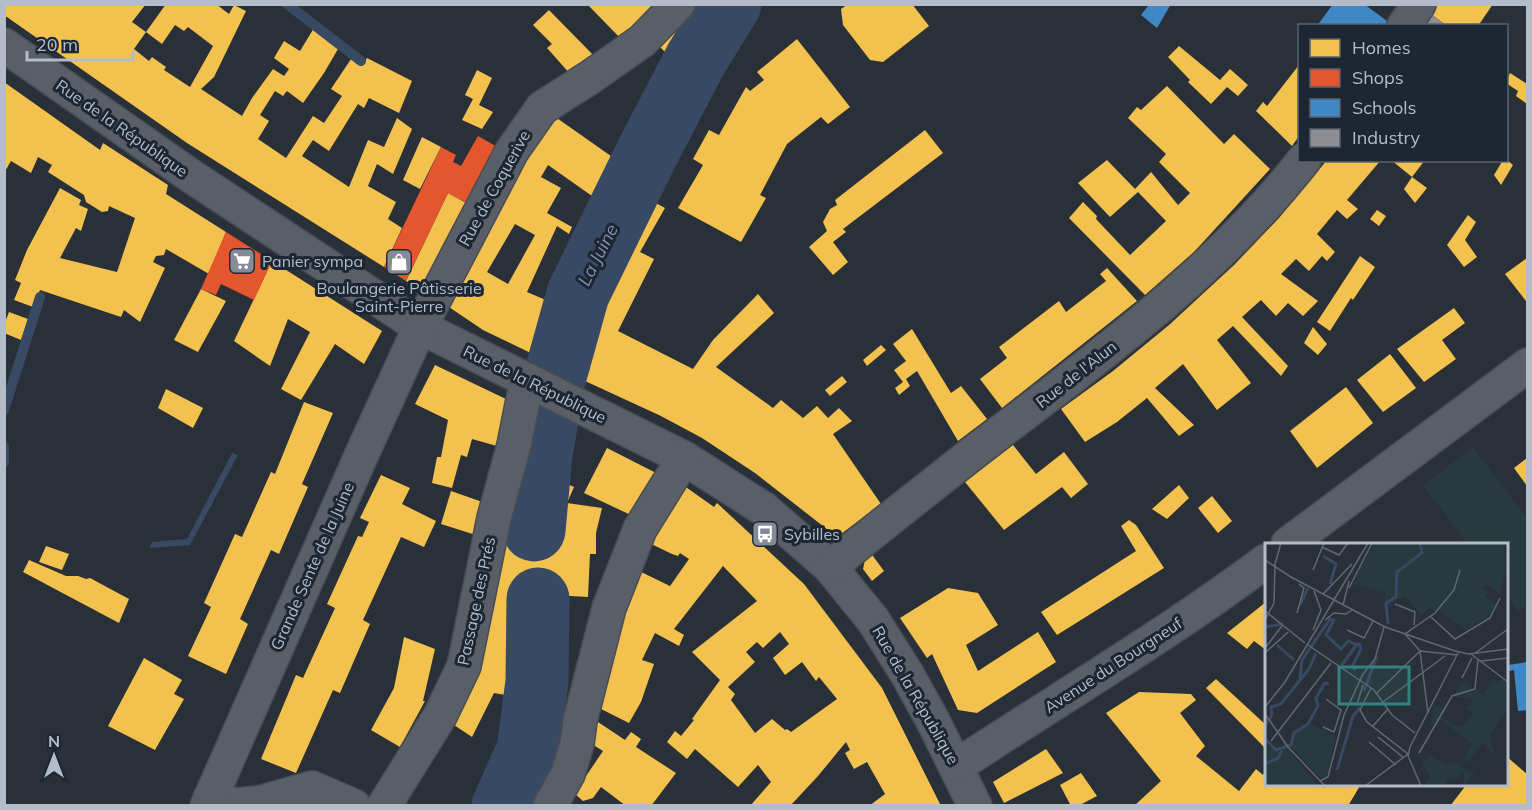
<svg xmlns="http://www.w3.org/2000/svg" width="1532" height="810" viewBox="0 0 1532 810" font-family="Mulish,sans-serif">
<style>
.green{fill:#273a3e}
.water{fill:#384963}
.homes{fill:#f2c14e;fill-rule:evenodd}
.shops{fill:#e4572e}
.schools{fill:#3f88c5}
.industry{fill:#8d8d92}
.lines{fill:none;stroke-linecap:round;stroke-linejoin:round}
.stream{stroke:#384963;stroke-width:10}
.river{stroke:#384963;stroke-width:63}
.minor-casing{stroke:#484c53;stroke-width:36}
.minor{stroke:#5a5e66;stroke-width:33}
.labels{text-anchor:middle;stroke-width:6;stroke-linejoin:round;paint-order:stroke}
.street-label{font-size:16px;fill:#b4bcc9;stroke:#1d2633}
.poi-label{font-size:16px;fill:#b4bcc9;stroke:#1d2633;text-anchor:start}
.water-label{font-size:18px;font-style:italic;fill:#7c92b1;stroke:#1d2633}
.inset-river{fill:none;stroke:#384963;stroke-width:3}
.inset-road{fill:none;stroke:#616872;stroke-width:1.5}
.view{fill:#308480;fill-opacity:0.15;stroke:#308480;stroke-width:3}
.inset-edge{fill:none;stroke:#b4bcc9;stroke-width:3}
</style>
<rect width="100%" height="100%" fill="#2a3038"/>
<path class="green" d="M1473,447L1527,518V604L1518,612L1507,596L1506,544H1468L1423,485Z"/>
<path class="water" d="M232,453L238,455L190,545L149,548L152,542L187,539Z"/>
<g class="homes">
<path d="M4,4H146L132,22L146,32L134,49L149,61L152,57L166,67L164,70L190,87L213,46L188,27L184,31L175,25L162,44L146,32L166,4H216L229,14L234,5L246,11L214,77L201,89L242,116L252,98L273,69L284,76L289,69L274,58L284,41L300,51L314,28L338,49L324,73L303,103L287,91L283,96L275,91L260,115L269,121L258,139L286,158L313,116L324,123L342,96L331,89L351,59L362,66L367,58L412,81L399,113L369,98L364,108L358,104L329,151L313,140L302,156L349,187L368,140L384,147L397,118L412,129L393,174L377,164L368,186L396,202L388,219L402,228L384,267L187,143L4,15Z"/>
<path d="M587,4H662L624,42Z"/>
<path d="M848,4H912L929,26L883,62L870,60L843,25L841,9Z"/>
<path d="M1438,4H1493L1478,26H1447L1431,14Z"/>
<path d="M549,10L597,59L571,75L547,48L552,44L533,25Z"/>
<path d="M673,29L693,36L678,65L658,45Z"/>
<path d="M733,34L743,40L737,52L726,46Z"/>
<path d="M797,39L850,107L828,124L821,117L787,144L760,195L766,198L741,242L678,208L703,165L693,159L709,130L719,135L746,87L750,91L764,80L757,72Z"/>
<path d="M1179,46L1220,80L1230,69L1248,85L1238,96L1227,87L1211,104L1188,82L1190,80L1168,57Z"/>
<path d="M1299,65V136L1292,146L1256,111L1263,102L1267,106Z"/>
<path d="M477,70L492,78L479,105L493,112L482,129L462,120L473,99L465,95Z"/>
<path d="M1510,73L1527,84V104L1516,96L1518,91L1506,83Z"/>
<path d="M4,82L100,150L103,143L168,185L166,194L226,232L209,274L166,249L164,255L156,256L153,262L165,268L140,322L124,310L121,317L40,290L33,307L14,300L21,283L15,280L27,250L60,188L81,200L79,205L88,209L81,231L76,228L60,258L117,272L135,218L109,206L108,211L102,212L86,202L84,195L48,172L52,165L38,157L31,173L11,161L4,173Z"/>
<path d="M1167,86L1224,144L1234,134L1270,169L1194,252L1145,295L1069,218L1083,202L1097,216L1096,219L1130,255L1166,221L1138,192L1110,217L1078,183L1107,160L1135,189L1151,172L1178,205L1190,193L1159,162L1166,154L1128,118L1137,107L1141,110Z"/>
<path d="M554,116L618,161L592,196L548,165L541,177L561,188L547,213L572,227L569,234L557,226L527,292L555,304L552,310L561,313L543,359L483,330L443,303L516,169ZM515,224L535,235L508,284L487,272Z"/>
<path d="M925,130L943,153L843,229L846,232L833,242L848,262L833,275L809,247L827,231L823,222L830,209L837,205L835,200Z"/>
<path d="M422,137L441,147L420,189L403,180Z"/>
<path d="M1327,160H1381L1347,200L1358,209L1347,219L1337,210L1317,234L1335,252L1327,261L1322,256L1309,271L1296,259L1281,274L1318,301L1303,316L1288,303L1276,316L1261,300L1242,317L1288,366L1281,376L1233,326L1217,340L1251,383L1217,410L1183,364L1155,388L1194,425L1179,436L1147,398L1117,422L1085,442L1061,409L1113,371L1169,325L1234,265L1279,218Z"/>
<path d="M1391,160H1425L1412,177Z"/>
<path d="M1503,160H1507L1513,165L1501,185L1494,175Z"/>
<path d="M1412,177L1427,188L1415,203L1404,189Z"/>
<path d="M448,193L470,205L426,293L406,281Z"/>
<path d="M641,195L665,208L640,252L654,259L618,331L693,369L713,340L758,294L774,313L716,367L773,408L781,400L803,418L817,406L828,418L839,408L852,421L833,434L881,504L837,537L755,473L702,438L661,416L572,375L587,311L617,239Z"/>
<path d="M1377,210L1386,216L1379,226L1370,219Z"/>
<path d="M1468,215L1476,222L1465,240L1477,257L1464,267L1447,245Z"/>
<path d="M1360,256L1375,267L1353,300L1351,298L1330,331L1317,322Z"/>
<path d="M1527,258V300L1526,301L1505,274Z"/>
<path d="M272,261L382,331L364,364L335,344L301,400L281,389L310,332L288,319L270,366L234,341Z"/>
<path d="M1107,268L1137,301L1002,408L980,379L1007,358L999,347L1059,301L1066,312L1106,281L1100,274Z"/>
<path d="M201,289L226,301L198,352L174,340Z"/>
<path d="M1454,308L1465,323L1442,340L1456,359L1424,382L1397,349Z"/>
<path d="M9,312L28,319L21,340L4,333V325Z"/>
<path d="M1313,327L1327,344L1318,355L1304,343Z"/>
<path d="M912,329L951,393L961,386L987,419L958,441L917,371L906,379L910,386L899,395L895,388L903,382L894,370L906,361L893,344Z"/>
<path d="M881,345L886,350L867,366L863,360Z"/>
<path d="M1390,354L1416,388L1383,412L1357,380Z"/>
<path d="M435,365L512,402L497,446L472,439L467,457L461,455L452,488L432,483L437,457H441L448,420L415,404Z"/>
<path d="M842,376L847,382L830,396L825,390Z"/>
<path d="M1346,387L1373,423L1317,468L1290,431Z"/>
<path d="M166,389L203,408L193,428L158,408Z"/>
<path d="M304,402L333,413L302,484L308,487L279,554L271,550L240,619L248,624L226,674L188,656L211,607L204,603L235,534L242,537L271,472L275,474Z"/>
<path d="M1013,445L1036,474L1064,452L1088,484L1071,498L1062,487L1004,530L965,482Z"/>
<path d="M607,448L660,475L635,517L584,493Z"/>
<path d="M1527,458V486L1514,468Z"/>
<path d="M381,475L410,488L402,504L436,521L424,547L401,537L363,620L370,624L340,693L333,690L296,773L261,759L296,675L303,678L335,608L327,604L358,536L362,537L369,522L360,518Z"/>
<path d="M552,477L574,487L567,503L602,508L596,533V554H590L588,597L519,593L509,671L520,672L518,697L494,693L472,737L448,721L505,511L529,513L525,543H541Z"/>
<path d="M683,485L714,507L717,503L804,584L882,688L941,806H869L885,794L867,762L854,769L845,753L850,750L846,742L818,776L790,806H750L771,782L758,765L738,787L695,749L687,759L667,742L675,731L681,736L694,720L692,719L720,680L692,652L757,601L723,566L674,629L684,635L679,646L655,633L642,660L654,664L641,702L629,723L599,708L637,570L670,586L689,559L680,553L678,556L672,554L647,542ZM780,632L789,644L773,658L785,675L802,662L816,681L819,677L837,699L791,732L787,729L785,730L772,719L755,733L731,700L735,694L728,687L755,662L746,652L757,642L763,648Z"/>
<path d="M1179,485L1189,498L1167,519L1152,509Z"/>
<path d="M451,491L488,504L479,536L441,524Z"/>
<path d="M1212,496L1232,521L1218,533L1198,508Z"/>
<path d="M1129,520L1136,525L1164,568L1057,635L1041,612L1136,551L1121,526Z"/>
<path d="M46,546L69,554L62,570L39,562Z"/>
<path d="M870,552L884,571L872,581L863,569L866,555Z"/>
<path d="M29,560L66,576H78L86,579L90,578L129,599L119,623L23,572Z"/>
<path d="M948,588L978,593L998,625L966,645L978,671L1038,632L1056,662L977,713L958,710L932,654L927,658L900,618Z"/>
<path d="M563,598L568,631L552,633L549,599Z"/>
<path d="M1266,602V650L1254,641L1247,649L1227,633Z"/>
<path d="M404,637L435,649L423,701H425L400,747L371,730L394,688Z"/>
<path d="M144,658L182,680L174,694L184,699L155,750L108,726Z"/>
<path d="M1216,679L1266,725V749L1206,688Z"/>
<path d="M1139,692L1191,694L1196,700L1180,713L1205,746L1196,756L1239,791L1256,769L1263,775L1266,769V784H1319L1324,788L1326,784H1361L1348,806H1134L1161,781L1106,713Z"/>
<path d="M595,720L625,740L631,732L641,739L636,747L676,773L651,806H626L601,787L593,798L583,801L574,793L582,774L586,776L603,751L595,746L592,730Z"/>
<path d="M1046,749L1063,773L1004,803L993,782Z"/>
<path d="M548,754L563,762L539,806H520Z"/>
<path d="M1506,756L1527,774V806H1450L1467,784H1506Z"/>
<path d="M1081,773L1097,796L1078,806H1071L1060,785Z"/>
</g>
<g class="shops">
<path d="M478,136L499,148L470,205L448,193L406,281L384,267L441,147L456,155L453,162L461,166Z"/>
<path d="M226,232L272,261L254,300L221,284L216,295L201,289Z"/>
</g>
<g class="schools">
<path d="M1146,4H1171L1157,28L1141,15L1148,6Z"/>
<path d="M1333,4H1364L1387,21L1384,26H1317Z"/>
<path d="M1528,662V710L1518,711L1514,670L1509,671L1508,665Z"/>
</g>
<path class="industry" d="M1431,14L1447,26H1423Z"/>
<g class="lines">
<g class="stream">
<path d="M287,4L361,61"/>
<path d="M4,410L40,297"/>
<path d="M4,447V463"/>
</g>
<g class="river">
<path d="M534,530L541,454L554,380L578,294L647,153L696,59L730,4"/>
<path d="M503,806L528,750L537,682L538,599"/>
</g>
<defs>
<g id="minor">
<path d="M1404,26L1419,4"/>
<path d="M4,45L191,176L420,327L684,458L764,509L830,567L873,620L907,674L933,721L975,806"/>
<path d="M1288,544L1528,365"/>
<path d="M830,567C880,526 931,486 982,446C1096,359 1214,274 1304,160"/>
<path d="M957,766C1060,698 1167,635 1266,561"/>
<path d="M210,798L235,805L258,803L312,788L354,806"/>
<path d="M207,806L361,456L420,327L512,151L542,108L589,78L642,41L678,4"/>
<path d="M384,806L440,716L464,666L494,518L514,445L527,380"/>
<path d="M550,806L568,774L577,744L580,721L609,608L640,529L684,458"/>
</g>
</defs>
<use href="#minor" class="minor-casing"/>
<use href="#minor" class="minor"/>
</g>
<defs>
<symbol id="supermarket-square" viewBox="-11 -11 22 22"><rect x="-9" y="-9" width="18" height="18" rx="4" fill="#848b96" stroke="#1d2633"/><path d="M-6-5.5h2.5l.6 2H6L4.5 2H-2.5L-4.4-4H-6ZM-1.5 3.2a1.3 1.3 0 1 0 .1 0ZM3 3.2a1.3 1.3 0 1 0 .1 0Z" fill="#fff"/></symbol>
<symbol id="shop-square" viewBox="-11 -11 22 22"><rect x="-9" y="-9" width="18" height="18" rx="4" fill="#848b96" stroke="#1d2633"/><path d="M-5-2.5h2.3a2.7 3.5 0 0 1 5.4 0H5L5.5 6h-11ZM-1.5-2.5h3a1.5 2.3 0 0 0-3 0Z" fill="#fff"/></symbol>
<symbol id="bus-square" viewBox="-11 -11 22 22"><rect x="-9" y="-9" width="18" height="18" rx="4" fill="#848b96" stroke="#1d2633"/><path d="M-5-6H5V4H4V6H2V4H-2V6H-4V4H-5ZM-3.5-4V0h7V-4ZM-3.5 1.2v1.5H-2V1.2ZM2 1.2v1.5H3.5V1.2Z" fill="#fff"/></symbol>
</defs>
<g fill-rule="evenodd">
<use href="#supermarket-square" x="227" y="246" width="30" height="30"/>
<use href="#shop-square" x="384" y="247" width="30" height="30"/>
<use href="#bus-square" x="750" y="519" width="30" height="30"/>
</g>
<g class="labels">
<g class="street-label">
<text transform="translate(122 128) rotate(35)" y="6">Rue de la République</text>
<text transform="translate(494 188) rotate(-61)" y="6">Rue de Coquerive</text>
<text transform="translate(1076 374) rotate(-38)" y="6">Rue de l'Alun</text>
<text transform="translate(535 384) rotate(26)" y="6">Rue de la République</text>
<text transform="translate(312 566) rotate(-66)" y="6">Grande Sente de la Juine</text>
<text transform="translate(476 601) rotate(-78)" y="6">Passage des Prés</text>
<text transform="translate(1113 665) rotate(-33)" y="6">Avenue du Bourgneuf</text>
<text transform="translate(916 695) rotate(60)" y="6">Rue de la République</text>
</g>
<g class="poi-label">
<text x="262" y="267">Panier sympa</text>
<text x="399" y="294" text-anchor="middle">Boulangerie Pâtisserie<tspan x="399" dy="18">Saint-Pierre</tspan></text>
<text x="784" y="540">Sybilles</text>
</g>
<g class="water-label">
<text transform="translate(598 255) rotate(-63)" y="6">La Juine</text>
</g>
</g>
<g transform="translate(1265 543)">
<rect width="243" height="243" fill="#2a3038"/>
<path d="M109,0H239L240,26L235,51L221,41L218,45L223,49L220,53L232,61L226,71L201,87L173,66L170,69L165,64L156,72L140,53L119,63L120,50L92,41L86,45ZM238,135L243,140V170L240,168L224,193L231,215L218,200L202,220L198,217L207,201L176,177L165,184L169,162L179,165L175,173L192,184L197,183L208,171L201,165L208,159L205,155L189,154L196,138L218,151L229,137L233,140ZM44,180L71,193L61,236H56L25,203L29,192ZM7,203L11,208L22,205L54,243H0V209ZM165,212L180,221L192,220L204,229L211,227L199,243L198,230L194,231L196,235L181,238L182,243H158L166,234L156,220Z" fill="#273a3e"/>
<path class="inset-river" d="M58,13L71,21L65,41M35,62L43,45M123,81L121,60L131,54L132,29L157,10L155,0M0,84L18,81M12,102L29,117M76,123L93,100M91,127L87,124L96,106L94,100M35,136L37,117L65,76L69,77L61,92L76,106L83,98L92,102M99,148L112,113M0,183L7,172L6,164L16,161L44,126L51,110M0,196L11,207L26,202L29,190L43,181L53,163L51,155L60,140L64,141M0,221L13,215L17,208M72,227L88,173L95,165"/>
<path class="inset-road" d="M57,4L74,12L83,0M0,17L29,36M48,27L59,0M26,34L120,84L190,108L204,111L243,106M84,45L107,0M58,51L87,21M130,61L150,69L149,82M78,62L84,38M0,68L40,100M32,70L39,45L34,41M166,74L190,96L225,75L235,55M0,77L9,60L10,21L16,0M60,77L69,70L81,71L87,67M48,87L56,67L49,48M82,87L99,95L108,78M43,102L109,147L127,172L150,190M0,105L17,83M155,108L163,170M0,110L23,89M206,111L243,139M209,111L243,86M193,112L155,108L140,91L170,70L189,47L195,27M216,118L243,115M197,135L207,115M112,150L155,108M118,159L180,113M84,161H92L98,142M0,164L20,139L103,0M0,171L23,204L60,243M108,183L122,167M58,184L69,189L76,167L61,156M113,194L139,215M6,198L66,120M104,199L131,222M154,210L187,153L210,146L213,117M55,238L63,234L79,172L98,131L110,116L119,84M100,243L143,211L102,179L95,167L106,145M156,243L143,213L145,204L193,110"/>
<path class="view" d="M74,124H144V161H74Z"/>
<rect width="243" height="243" class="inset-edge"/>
</g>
<rect width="1532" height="810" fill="none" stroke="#b4bcc9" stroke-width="12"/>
<rect x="1298" y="24" width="210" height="138" fill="#1d2633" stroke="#59626f" stroke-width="1.5"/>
<rect x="1310" y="39" width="30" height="18" fill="#f2c14e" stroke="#59626f" stroke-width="1.5"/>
<text x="1352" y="54" font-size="18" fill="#b4bcc9">Homes</text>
<rect x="1310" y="69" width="30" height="18" fill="#e4572e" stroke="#59626f" stroke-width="1.5"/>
<text x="1352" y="84" font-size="18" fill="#b4bcc9">Shops</text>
<rect x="1310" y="99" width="30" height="18" fill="#3f88c5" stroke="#59626f" stroke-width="1.5"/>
<text x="1352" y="114" font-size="18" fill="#b4bcc9">Schools</text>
<rect x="1310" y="129" width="30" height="18" fill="#8d8d92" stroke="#59626f" stroke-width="1.5"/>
<text x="1352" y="144" font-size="18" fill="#b4bcc9">Industry</text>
<g transform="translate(54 756)" stroke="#1d2633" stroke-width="4.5" paint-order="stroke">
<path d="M0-4.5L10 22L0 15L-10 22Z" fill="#b4bcc9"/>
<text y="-9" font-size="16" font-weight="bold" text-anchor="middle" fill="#b4bcc9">N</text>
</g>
<path d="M27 51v9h106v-9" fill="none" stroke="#b4bcc9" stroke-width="3"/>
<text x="36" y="51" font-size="18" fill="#b4bcc9" stroke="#1d2633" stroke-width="4.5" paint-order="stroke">20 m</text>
</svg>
